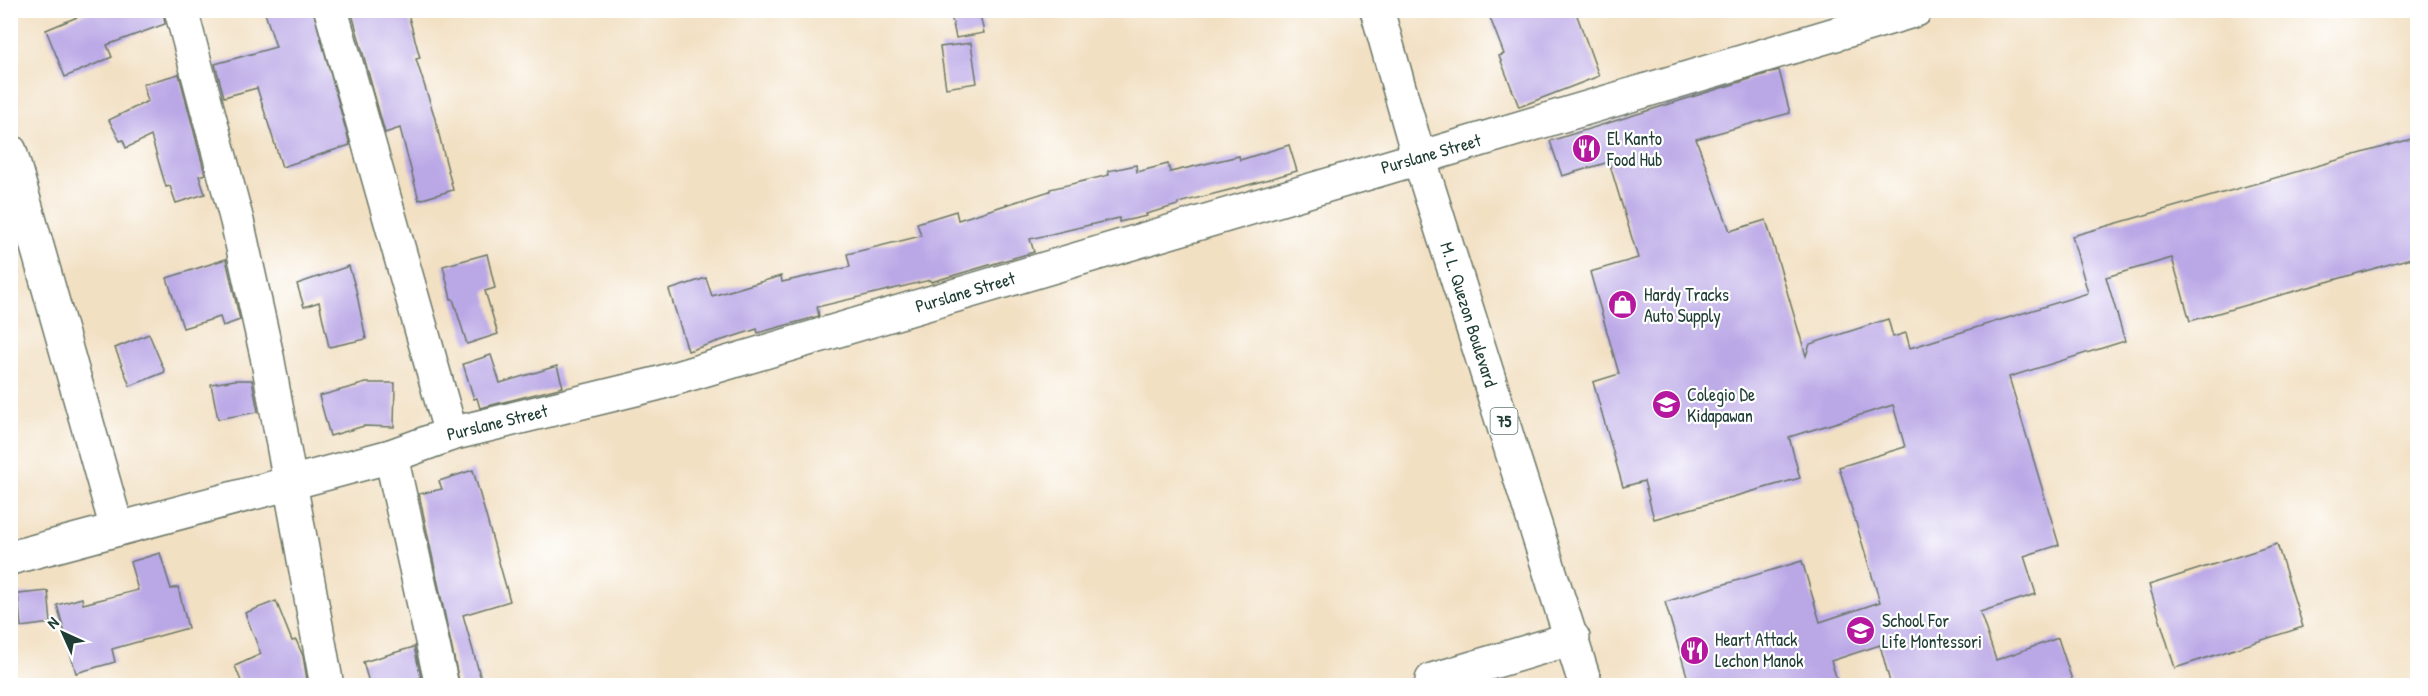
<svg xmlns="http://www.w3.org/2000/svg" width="2428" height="696" viewBox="0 0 2428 696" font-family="'Patrick Hand',sans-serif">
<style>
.building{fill:#baa7e6}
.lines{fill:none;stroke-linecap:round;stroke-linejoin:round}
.minor-casing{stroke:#697666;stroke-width:36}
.major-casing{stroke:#697666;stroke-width:36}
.highway-casing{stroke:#697666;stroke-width:36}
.minor{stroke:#fff;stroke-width:33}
.major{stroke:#fff;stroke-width:33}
.highway{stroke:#fff;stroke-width:33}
.labels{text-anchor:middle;stroke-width:4.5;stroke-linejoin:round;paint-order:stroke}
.shield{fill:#fff;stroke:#627771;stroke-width:1.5}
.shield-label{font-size:16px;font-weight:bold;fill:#1f3d34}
.poi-label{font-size:18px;fill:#1f3d34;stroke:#fff;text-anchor:start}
.street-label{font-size:18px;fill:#1f3d34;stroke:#fff}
</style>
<rect width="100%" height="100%" fill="#fff"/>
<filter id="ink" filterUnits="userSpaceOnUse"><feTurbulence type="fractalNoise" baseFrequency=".0167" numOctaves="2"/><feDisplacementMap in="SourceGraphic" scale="12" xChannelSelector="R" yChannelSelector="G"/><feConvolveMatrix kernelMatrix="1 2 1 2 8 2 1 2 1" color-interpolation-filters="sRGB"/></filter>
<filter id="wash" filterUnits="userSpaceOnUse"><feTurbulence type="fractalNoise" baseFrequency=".008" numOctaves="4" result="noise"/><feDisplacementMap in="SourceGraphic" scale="24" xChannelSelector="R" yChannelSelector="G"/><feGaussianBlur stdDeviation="1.35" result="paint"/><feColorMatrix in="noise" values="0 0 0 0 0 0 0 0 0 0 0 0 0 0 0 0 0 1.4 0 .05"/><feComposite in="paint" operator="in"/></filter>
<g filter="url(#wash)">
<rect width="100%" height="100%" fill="#f2e0c3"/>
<g id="blocks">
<g class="building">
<path d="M94,10H163L165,24L107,45L112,57L65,77L46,30Z"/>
<path d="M264,10H313L350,145L282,167L257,88L224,97L215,64L276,47Z"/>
<path d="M351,10H407L420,58L416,59L434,115L453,190L419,200L400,128L385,133Z"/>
<path d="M950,10H979L984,33L956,38Z"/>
<path d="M1487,10H1575L1599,76L1519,107L1499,56L1504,54Z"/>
<path d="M971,43L977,83L946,88L940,47Z"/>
<path d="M1779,70L1790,113L1696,139L1730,231L1766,220L1806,356L1810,344L1888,319L1893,337L1906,333L1910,348L2088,293L2072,236L2418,137V256L2190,321L2172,258L2106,277L2125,341L2009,377L2059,545L2024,556L2036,594L1980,612L1996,660L2058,638L2074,686H1891L1880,645L1831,661L1839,686H1690L1665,602L1802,561L1820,622L1880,602L1839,467L1905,447L1893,405L1789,437L1800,478L1654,519L1644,481L1623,487L1593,382L1619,374L1590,272L1638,258L1609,162L1562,176L1550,141Z"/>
<path d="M179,74L205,174L199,176L205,194L176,203L170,186L166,187L151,136L126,148L123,140L120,141L109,120L148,101L143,84Z"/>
<path d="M1289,145L1297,171L1241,187L1178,203V205L1146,214L1147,216L1119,222V218L1030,239L1034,252L931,282L930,280L817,307L819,316L758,333L757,329L688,351L669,290L706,278L712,296L781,276L782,282L850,267L847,254L921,236L917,223L956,211L958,220L1050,191V189L1109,175L1108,171L1136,165L1137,172L1168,164L1170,172L1239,156L1240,160Z"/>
<path d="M487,254L495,288L485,291L498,334L467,344L453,299H451L443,266Z"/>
<path d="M226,259L240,320L223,326L220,317L183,328L167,278Z"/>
<path d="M349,266L356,290L366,339L329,347L319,302L304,307L297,284Z"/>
<path d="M149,334L165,372L130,386L115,348Z"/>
<path d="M491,355L500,383L557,366L563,387L480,408L477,398L474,399L463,364Z"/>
<path d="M235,380H252L258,412L218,419L211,384Z"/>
<path d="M366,383H395L394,427L364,426L330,436L319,396Z"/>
<path d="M473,470L510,601L463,615L481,679L478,680L480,686H460L419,494L442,489L439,481Z"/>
<path d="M2277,544L2303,627L2175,668L2149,585Z"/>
<path d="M160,553L171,589L178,587L188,628L112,649L115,662L76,673L57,605L82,598L83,604L138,590L130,562Z"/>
<path d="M48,591L51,623L21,627L18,594Z"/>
<path d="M276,601L292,641L296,640L303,656L308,686H243L235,666L261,654L245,613Z"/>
<path d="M414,647L423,686H370L363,662Z"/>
</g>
</g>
</g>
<g filter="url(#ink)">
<use href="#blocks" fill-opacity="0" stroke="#697666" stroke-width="1.5"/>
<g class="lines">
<defs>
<g id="minor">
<path d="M181,10L237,221L267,356L327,686"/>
<path d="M331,10L451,434"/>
<path d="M10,151L117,529"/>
<path d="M1419,158L1916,10"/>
<path d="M391,456L442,686"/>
<path d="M1434,686L1432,680L1573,638"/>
</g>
<g id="major">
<path id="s1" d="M10,558L391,456L451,434L656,384L1419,158"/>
</g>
<g id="highway">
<path id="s2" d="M1377,10L1419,158L1586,686"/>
</g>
</defs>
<use href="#minor" class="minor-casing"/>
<use href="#major" class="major-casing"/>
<use href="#highway" class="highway-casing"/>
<use href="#minor" class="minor"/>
<use href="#major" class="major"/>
<use href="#highway" class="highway"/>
</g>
</g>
<defs>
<symbol id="restaurant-disc" viewBox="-11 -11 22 22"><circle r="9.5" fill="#b5179e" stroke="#fff"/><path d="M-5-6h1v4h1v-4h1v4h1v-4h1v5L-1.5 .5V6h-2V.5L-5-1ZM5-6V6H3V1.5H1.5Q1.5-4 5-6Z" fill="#fff"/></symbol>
<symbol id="shop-disc" viewBox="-11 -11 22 22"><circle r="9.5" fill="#b5179e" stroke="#fff"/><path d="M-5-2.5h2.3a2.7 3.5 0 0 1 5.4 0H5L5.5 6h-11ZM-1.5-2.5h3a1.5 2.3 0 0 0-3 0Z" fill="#fff"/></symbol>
<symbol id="university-disc" viewBox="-11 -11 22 22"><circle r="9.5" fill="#b5179e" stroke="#fff"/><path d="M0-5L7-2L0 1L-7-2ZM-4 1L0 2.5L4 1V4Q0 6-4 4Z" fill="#fff"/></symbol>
<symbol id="school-disc" viewBox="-11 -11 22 22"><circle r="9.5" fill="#b5179e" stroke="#fff"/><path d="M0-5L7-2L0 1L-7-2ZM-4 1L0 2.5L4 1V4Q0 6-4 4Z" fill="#fff"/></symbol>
</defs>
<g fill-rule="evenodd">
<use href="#restaurant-disc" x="1570" y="132" width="33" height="33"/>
<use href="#shop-disc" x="1606" y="288" width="33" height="33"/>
<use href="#university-disc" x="1650" y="388" width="33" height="33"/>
<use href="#school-disc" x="1844" y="614" width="33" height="33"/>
<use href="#restaurant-disc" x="1678" y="634" width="33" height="33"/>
</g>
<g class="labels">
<rect class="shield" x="1490.5" y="408" width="27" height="26" rx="4.5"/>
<g class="shield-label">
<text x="1504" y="427">75</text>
</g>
<g class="poi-label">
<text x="1607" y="145">El Kanto<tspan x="1607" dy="21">Food Hub</tspan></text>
<text x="1644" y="301">Hardy Tracks<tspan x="1644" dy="21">Auto Supply</tspan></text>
<text x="1687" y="401">Colegio De<tspan x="1687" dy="21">Kidapawan</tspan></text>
<text x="1882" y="627">School For<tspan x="1882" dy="21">Life Montessori</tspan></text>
<text x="1715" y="646">Heart Attack<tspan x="1715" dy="21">Lechon Manok</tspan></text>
</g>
<g class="street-label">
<text transform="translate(1431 154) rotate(-16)" y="6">Purslane Street</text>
<text dy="6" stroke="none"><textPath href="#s1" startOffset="992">Purslane Street</textPath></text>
<text dy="6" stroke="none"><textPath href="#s2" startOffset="318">M. L. Quezon Boulevard</textPath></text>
<text dy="6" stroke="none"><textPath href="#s1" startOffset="506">Purslane Street</textPath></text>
</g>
</g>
<rect width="2428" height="696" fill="none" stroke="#fff" stroke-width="36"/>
<g transform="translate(63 633) rotate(315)" stroke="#ffffff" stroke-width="4.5" paint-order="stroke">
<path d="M0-4.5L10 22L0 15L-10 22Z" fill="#1f3d34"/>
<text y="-9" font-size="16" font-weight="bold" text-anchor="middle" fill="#1f3d34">N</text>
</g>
</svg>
